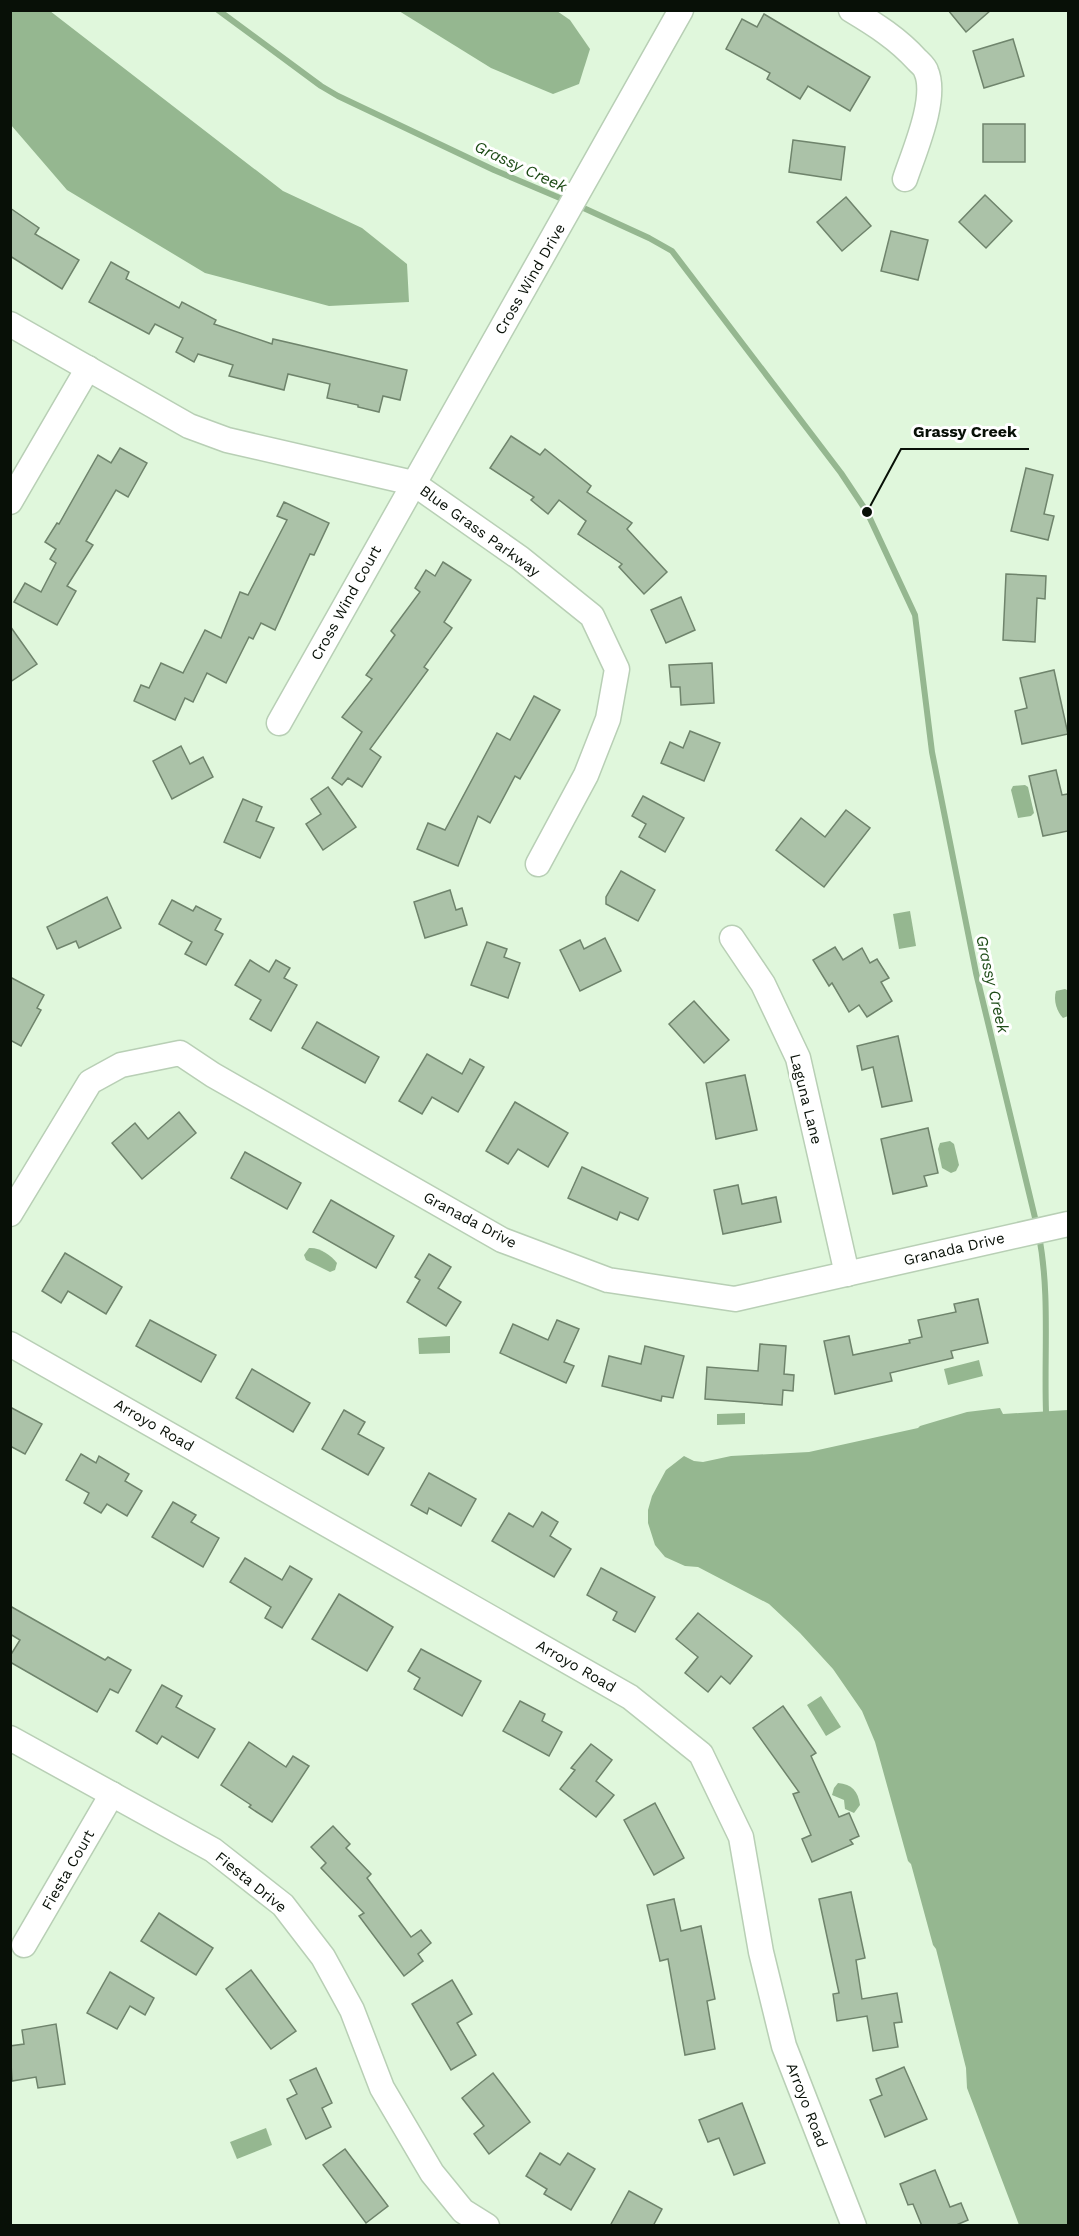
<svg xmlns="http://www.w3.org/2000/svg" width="1079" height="2236" viewBox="0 0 1079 2236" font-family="'Work Sans',sans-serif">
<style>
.water{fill:#95b790}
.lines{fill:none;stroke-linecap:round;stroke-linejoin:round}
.stream{stroke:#95b790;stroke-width:6}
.building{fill:#abc2a8;stroke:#6f846c;stroke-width:1.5}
.minor-casing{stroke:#b8cfb5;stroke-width:27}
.minor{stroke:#fff;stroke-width:24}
.labels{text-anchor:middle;stroke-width:6;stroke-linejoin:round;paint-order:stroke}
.street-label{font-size:15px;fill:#081007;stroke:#fff}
.water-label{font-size:16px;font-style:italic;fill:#1d4b16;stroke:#fff}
.leader{fill:none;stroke:#081007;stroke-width:2}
.callout-dot{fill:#081007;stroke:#fff;stroke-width:2}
.callout-label{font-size:16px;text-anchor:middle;font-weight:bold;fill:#081007;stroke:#fff;stroke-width:6;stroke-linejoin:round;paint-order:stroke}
</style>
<rect width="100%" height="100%" fill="#e0f7dc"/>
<g class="water">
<path d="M10,11H50L283,191L362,228L407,264L409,302L329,306L205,273L67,190L11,125Z"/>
<path d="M399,11H557L570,20L590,49L579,84L553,94L491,68Z"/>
<path d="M1025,785L1028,787L1034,813L1031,816L1018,818L1011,790L1013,786Z"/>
<path d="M910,911L916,946L899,949L893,914Z"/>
<path d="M1065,989L1067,990L1068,1016L1063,1018C1057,1012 1053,1000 1056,991Z"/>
<path d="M950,1141L954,1144L959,1165L956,1171L951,1173L942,1168L938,1149L940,1143Z"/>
<path d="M309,1248C319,1247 331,1255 337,1263L335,1270L330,1272L306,1260L304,1255Z"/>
<path d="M450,1336V1353L419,1354L418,1338Z"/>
<path d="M979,1360L983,1376L948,1385L944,1369Z"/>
<path d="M1000,1408L1003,1414L1068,1410V2225H1019L967,2088L966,2068L936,1949L933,1945L911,1864L908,1861L875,1742L862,1711L833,1669L800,1633L769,1604L698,1567L685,1566L665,1557L655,1545L648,1523V1510L652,1496L666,1470L684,1456L694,1461L703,1462L731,1456L809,1452L918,1428L920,1426L967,1412Z"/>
<path d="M745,1413V1424L717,1425V1414Z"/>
<path d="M821,1696L841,1727L826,1736L807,1705Z"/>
<path d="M838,1783C852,1784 858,1791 860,1805L854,1813L845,1809L844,1800L832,1795L834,1788Z"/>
<path d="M266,2128L272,2145L237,2159L230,2142Z"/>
</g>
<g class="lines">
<g class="stream">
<path d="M218,10L321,86L338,96L494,170L567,201"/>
<path d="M577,205L649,238L672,251L841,473L867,512L915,615L932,752L976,973L1037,1226"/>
<path d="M1039,1236C1050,1293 1044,1353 1046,1412"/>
</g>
</g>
<g class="building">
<path d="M948,10H991L966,32Z"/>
<path d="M764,14L870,77L850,111L808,86L800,99L767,79L770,73L726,49L742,19L757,27Z"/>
<path d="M1013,39L1024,76L984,88L973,51Z"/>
<rect x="983" y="124" width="42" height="38"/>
<path d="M793,140L845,147L841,180L789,172Z"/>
<path d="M985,195L1012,221L986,248L959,222Z"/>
<path d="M846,197L871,226L842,251L817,222Z"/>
<path d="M10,208L39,228L35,234L79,260L62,289L10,256Z"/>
<path d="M891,231L928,240L918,280L881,271Z"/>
<path d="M111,262L129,272L126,279L179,308L182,302L216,320L214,324L272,344L273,339L407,370L400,400L383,396L379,412L358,407V405L327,398L330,384L288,374L284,390L229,376L233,365L198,354L194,362L176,352L183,338L155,324L149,334L89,302Z"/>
<path d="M511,436L540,455L545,449L591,486L587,492L632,523L627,529L667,572L644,594L619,567L622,564L578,534L586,521L559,500L548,514L531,500L534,497L490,468Z"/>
<path d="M120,448L147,463L128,497L116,490L86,541L93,545L67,586L76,591L57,625L14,602L25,583L41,592L56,563L50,559L56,549L45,542L57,523L59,524L98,455L111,463Z"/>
<path d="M1026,468L1053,475L1044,514L1054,516L1048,540L1011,531Z"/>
<path d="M284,502L329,523L314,555L310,554L275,630L261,623L253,639L249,637L226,683L207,673L193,702L185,698L175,720L134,701L141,685L149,688L161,663L183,673L205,630L221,638L240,592L248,595L287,520L277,516Z"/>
<path d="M443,562L471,580L444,622L452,628L424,667L428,670L370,749L381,757L362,787L348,778L342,785L332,778L362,732L342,717L372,679L366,675L395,635L391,631L420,592L415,588L426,570L435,576Z"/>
<path d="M1006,574L1046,576L1045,599L1037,598L1035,642L1003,640Z"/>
<path d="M681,597L695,630L666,643L651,610Z"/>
<path d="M10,626L37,664L10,682Z"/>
<path d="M712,663L714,703L681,705L680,687H671L669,665Z"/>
<path d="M1054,670L1068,734L1022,744L1015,711L1027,708L1020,678Z"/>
<path d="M534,696L560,710L520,779L515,776L490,823L478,816L458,866L417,849L428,823L445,830L497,733L510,740Z"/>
<path d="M690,731L720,743L704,781L661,763L670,742L683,748Z"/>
<path d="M181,746L190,764L203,757L213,777L172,799L153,761Z"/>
<path d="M1056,770L1062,795L1068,794V831L1043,836L1029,776Z"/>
<path d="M328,787L356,827L323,850L306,824L321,814L311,799Z"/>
<path d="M643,796L684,818L665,852L639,837L646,824L632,816Z"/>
<path d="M243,799L262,807L256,821L274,828L260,858L224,842Z"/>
<path d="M846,810L870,828L824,887L776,850L801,818L825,837Z"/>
<path d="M621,871L655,890L638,921L606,904V897Z"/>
<path d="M450,890L456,910L462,908L467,925L425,938L414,902Z"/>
<path d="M107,897L121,928L79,948L76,941L57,949L47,927Z"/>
<path d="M172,900L193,911L196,906L221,919L215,930L223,934L206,965L185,954L192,942L159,924Z"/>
<path d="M605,938L621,971L580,991L560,950L580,940L584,949Z"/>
<path d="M487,942L507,949L504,957L520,963L508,998L471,985Z"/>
<path d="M835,947L843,960L862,948L870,963L877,959L889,978L881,982L892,1001L867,1017L859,1005L849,1012L832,983L829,986L813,960Z"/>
<path d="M250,960L269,972L276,960L290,968L284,978L297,985L271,1031L250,1019L261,1000L235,985Z"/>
<path d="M10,977L44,995L37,1008L41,1010L21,1046L10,1040Z"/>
<path d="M694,1001L729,1040L704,1063L669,1024Z"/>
<path d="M317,1022L379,1057L365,1083L302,1048Z"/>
<path d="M898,1036L912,1101L882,1107L873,1067L862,1070L857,1046Z"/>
<path d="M427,1054L462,1074L470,1059L484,1067L458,1112L432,1097L422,1114L399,1101Z"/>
<path d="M745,1075L757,1130L716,1139L706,1083Z"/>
<path d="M515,1102L568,1133L548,1167L518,1149L508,1164L486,1151Z"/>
<path d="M179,1112L196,1133L142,1179L112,1143L135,1123L148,1139Z"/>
<path d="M928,1128L938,1173L924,1176L927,1186L893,1194L881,1139Z"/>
<path d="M245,1152L301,1183L287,1209L231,1178Z"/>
<path d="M582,1167L648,1198L638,1220L620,1212L617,1220L568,1198Z"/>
<path d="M738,1185L742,1204L776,1197L781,1222L723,1234L714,1190Z"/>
<path d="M331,1200L394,1236L376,1268L313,1232Z"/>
<path d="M65,1253L122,1287L106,1314L68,1291L61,1303L42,1291Z"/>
<path d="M429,1254L451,1267L438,1288L461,1302L446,1326L407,1302L420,1280L415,1277Z"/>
<path d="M978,1299L988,1343L951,1351L953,1358L890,1373L892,1381L835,1394L824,1341L849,1336L853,1355L910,1343L909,1340L922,1337L918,1320L956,1312L954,1304Z"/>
<path d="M150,1320L216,1355L201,1382L136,1346Z"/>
<path d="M557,1320L579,1329L564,1362L574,1366L566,1383L500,1353L513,1324L548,1340Z"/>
<path d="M760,1344L786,1346L784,1374L794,1375L793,1391L783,1390L782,1405L705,1399L707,1367L758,1371Z"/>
<path d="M645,1346L684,1356L673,1398L662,1396L661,1401L602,1386L609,1356L641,1364Z"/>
<path d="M252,1369L310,1403L293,1432L236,1398Z"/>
<path d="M10,1407L42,1424L25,1454L10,1446Z"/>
<path d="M344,1410L365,1422L358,1434L384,1448L368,1475L322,1449Z"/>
<path d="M81,1454L96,1463L99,1456L129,1474L125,1481L142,1491L127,1516L107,1504L101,1513L84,1503L89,1493L66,1480Z"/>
<path d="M429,1473L476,1499L461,1526L429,1508L427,1514L411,1505Z"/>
<path d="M173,1502L196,1515L191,1522L219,1538L203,1567L152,1537Z"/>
<path d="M542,1512L558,1522L550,1536L571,1549L554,1577L492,1541L509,1513L533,1527Z"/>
<path d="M245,1558L282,1580L290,1566L312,1579L282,1628L265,1618L271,1607L230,1582Z"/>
<path d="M601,1568L655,1597L635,1632L613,1620L617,1612L587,1595Z"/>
<path d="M339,1594L393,1627L367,1671L312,1639Z"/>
<path d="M10,1606L105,1660L108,1657L131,1670L118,1693L110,1689L97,1712L10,1662V1656L20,1640L10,1634Z"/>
<path d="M698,1613L752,1656L730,1684L721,1676L708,1692L685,1673L698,1657L676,1639Z"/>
<path d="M421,1649L481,1681L462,1716L414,1689L420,1678L408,1671Z"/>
<path d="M162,1685L182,1696L176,1707L215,1729L198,1758L162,1736L157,1744L136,1731Z"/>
<path d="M520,1701L545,1714L542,1721L562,1732L549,1756L503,1731Z"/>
<path d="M783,1706L816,1753L811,1756L839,1817L849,1813L859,1836L850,1840L853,1844L812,1862L802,1839L811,1835L793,1794L799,1792L753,1728Z"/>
<path d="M249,1742L286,1767L293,1756L309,1766L272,1822L249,1807L251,1805L221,1785Z"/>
<path d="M591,1744L612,1760L596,1781L614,1795L596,1817L560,1789L575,1770L571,1768Z"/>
<path d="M655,1803L684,1858L654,1875L624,1820Z"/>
<path d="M333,1826L350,1844L346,1848L371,1874L367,1878L411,1937L421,1930L431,1943L418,1954L423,1961L404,1976L359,1916L364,1913L321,1868L326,1863L311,1847Z"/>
<path d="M851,1892L865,1958L856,1960L862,1999L897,1993L902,2022L894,2023L898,2047L873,2051L867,2016L837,2021L833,1994L839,1993L819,1899Z"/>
<path d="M674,1899L681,1931L701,1926L715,1999L707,2001L715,2049L685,2055L668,1959L660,1961L647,1905Z"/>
<path d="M159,1913L213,1948L196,1975L141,1941Z"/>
<path d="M251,1970L296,2031L271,2049L226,1989Z"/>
<path d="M110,1972L154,1998L145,2015L130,2006L117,2029L87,2013Z"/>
<path d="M452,1980L472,2014L457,2023L476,2055L451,2070L412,2004Z"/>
<path d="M56,2024L65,2084L38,2088L36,2077L12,2081L10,2046L24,2044L22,2030Z"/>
<path d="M904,2067L927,2119L885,2137L870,2100L882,2095L876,2079Z"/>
<path d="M316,2068L332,2103L322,2108L331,2127L306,2139L287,2099L297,2094L290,2080Z"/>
<path d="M493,2073L530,2122L489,2154L474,2134L484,2126L462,2098Z"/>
<path d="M742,2103L765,2163L734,2175L719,2138L708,2142L699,2120Z"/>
<path d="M345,2149L388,2206L366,2223L323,2165Z"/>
<path d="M540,2153L560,2165L568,2153L595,2169L571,2210L544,2194L547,2189L526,2176Z"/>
<path d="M935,2170L950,2207L961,2203L968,2220L954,2226H922L913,2204L908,2205L900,2184Z"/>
<path d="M629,2191L662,2209L653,2226H610Z"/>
</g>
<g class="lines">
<defs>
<g id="minor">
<path d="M851,10C876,25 898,39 917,60C920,63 925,67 926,71C938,98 914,152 905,179"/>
<path d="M10,324L189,426L227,440L413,483L520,558L592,616L617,669L608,719L586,775L538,864"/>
<path d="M10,502L88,368"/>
<path d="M279,723L681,10"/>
<path d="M732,938L763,984L798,1058L847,1274"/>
<path d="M10,1214L90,1082L121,1065L180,1053L213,1075L502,1240L608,1280L735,1299L1068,1224"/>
<path d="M10,1344L630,1697L701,1754L741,1837L761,1952L784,2046L854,2226"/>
<path d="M10,1738L213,1850L283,1905L323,1957L352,2010L382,2088L432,2173L463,2211L487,2226"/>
<path d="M24,1945L112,1794"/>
</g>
</defs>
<use href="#minor" class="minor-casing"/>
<use href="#minor" class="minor"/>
</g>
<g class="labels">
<g class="street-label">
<text transform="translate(530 279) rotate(-60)" y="5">Cross Wind Drive</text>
<text transform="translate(480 531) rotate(36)" y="5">Blue Grass Parkway</text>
<text transform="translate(346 603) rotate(-61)" y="5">Cross Wind Court</text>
<text transform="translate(806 1099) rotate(76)" y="5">Laguna Lane</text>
<text transform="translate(470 1220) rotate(28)" y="5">Granada Drive</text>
<text transform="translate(954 1249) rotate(-13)" y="5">Granada Drive</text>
<text transform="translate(154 1425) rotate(30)" y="5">Arroyo Road</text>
<text transform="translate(576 1666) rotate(30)" y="5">Arroyo Road</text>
<text transform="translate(68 1870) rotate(-60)" y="5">Fiesta Court</text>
<text transform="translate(251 1882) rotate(39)" y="5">Fiesta Drive</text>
<text transform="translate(807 2105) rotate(69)" y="5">Arroyo Road</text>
</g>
<g class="water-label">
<text transform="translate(521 166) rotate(25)" y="6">Grassy Creek</text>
<text transform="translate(993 984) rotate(77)" y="6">Grassy Creek</text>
</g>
</g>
<path class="leader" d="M867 512L901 449H1029"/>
<circle class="callout-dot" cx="867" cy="512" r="6"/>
<g class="callout-label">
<text x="965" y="437">Grassy Creek</text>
</g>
<rect width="1079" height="2236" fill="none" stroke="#081007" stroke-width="24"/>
</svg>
